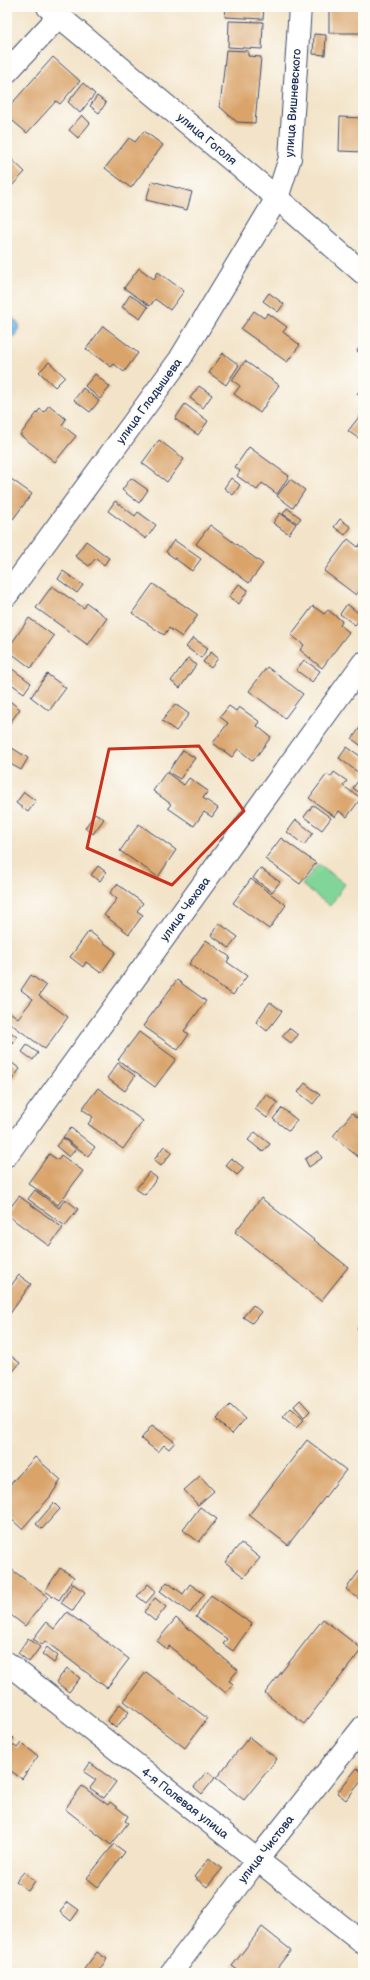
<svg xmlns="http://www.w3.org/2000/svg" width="370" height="1980" viewBox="0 0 370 1980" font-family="'Balsamiq Sans',sans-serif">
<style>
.green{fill:#81d598;stroke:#4e827b}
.water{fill:#6aacdf;stroke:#426e9e}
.building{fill:#d9a369}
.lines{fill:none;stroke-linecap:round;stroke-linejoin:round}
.minor-casing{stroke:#3b4a6e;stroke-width:24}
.minor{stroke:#fff;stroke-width:22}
.marked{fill:none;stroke:#c8321e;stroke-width:3;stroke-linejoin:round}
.labels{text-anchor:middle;stroke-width:4;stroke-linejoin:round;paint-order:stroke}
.street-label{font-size:12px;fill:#1b2f5e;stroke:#fdfcf7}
</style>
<rect width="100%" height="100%" fill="#fdfcf7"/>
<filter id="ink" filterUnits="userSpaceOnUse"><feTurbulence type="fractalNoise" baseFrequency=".025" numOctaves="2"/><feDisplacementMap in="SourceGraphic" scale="8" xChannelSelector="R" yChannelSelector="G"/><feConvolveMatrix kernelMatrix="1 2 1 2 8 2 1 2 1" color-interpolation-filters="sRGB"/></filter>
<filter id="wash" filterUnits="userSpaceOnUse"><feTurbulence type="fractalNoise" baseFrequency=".012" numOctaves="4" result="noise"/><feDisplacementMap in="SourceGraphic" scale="16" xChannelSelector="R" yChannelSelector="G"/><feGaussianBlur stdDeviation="0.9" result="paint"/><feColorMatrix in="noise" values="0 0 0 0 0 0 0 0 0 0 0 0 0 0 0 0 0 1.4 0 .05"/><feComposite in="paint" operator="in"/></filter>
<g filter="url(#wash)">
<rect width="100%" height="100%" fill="#f3e4c9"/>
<path class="green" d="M318,864L345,884L330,906L302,885Z"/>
<path class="water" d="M7,311L20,326L16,336L7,343Z"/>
<g id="blocks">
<g class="building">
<path d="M226,7H264L263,19L225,17Z"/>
<rect x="329" y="7" width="34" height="26"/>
<path d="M229,21L263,22L262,49L228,47Z"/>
<path d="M314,34L326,35L325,55L313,54Z"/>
<path d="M226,50L248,51V56L261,57L255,123L237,122L220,107Z"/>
<path d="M53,57L80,81L60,104L56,101L27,133L7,116V109Z"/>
<path d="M83,83L95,94L80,113L68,102Z"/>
<path d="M97,96L106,103L99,113L90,106Z"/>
<path d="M82,115L90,123L78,138L69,130Z"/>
<path d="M340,117L363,118V152L339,151Z"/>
<path d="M144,131L163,145L131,188L105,168L129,138L135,142Z"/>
<path d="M7,155L25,172L8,190L7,189Z"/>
<path d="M152,181L192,192L187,210L146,200Z"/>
<path d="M139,268L154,279L158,272L184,291L170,310L155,299L150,306L124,288Z"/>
<path d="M269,293L284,304L278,312L263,301Z"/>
<path d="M130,295L148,307L140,319L122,307Z"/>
<path d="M254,311L264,318L268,313L287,327L283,332L300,345L287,362L241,329Z"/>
<path d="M103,326L138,353L124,372L114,364L111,367L86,349Z"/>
<path d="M362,344H363V355L357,351Z"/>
<path d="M223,353L239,365L226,385L209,373Z"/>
<path d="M245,361L279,385L260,413L234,394L240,386L232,380Z"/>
<path d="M49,362L65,377L55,387L39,372Z"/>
<path d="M95,374L110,387L100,399L85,386Z"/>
<path d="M199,386L212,395L203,408L190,398Z"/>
<path d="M363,386V398L357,394Z"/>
<path d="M83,388L99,401L90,412L74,400Z"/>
<path d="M185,404L208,421L198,435L175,419Z"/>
<path d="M49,405L66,419L62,425L76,436L55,462L20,435L40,409L44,412Z"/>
<path d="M363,412V431L358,438L348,431Z"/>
<path d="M159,440L184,459L167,482L142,463Z"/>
<path d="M249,447L289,476L277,494L262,483L257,490L237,476L240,471L235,467Z"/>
<path d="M7,476L32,494L13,519L7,515Z"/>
<path d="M131,478L148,490L139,503L122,490Z"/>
<path d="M231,478L240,485L233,495L224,488Z"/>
<path d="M290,479L305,490L293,508L277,496Z"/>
<path d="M115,501L135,516L138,512L156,525L146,539L108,511Z"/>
<path d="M287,508L301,518L297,523L283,514Z"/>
<path d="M280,513L296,524L289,534L273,523Z"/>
<path d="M340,519L351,527L345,535L334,527Z"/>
<path d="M210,525L263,564L249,583L196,544Z"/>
<path d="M348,539L358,547L361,543L363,544V586L356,595L324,571Z"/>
<path d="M174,540L201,559L192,571L166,552Z"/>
<path d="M86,541L109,558L104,565L96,558L89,566L75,556Z"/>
<path d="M63,571L83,585L77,593L58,579Z"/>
<path d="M153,584L198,615L182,637L169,628L164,635L132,613Z"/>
<path d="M239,584L248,590L239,604L229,597Z"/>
<path d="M52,586L84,608L87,603L107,618L88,645L36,608Z"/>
<path d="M347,604L362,616L355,625L340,614Z"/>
<path d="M313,606L324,614L328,610L342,621L340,625L349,632L322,668L300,650L304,645L291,635Z"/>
<path d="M29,618L54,636L31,668L7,650Z"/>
<path d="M193,638L208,648L201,658L186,647Z"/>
<path d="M211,652L218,658L211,668L203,662Z"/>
<path d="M188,658L196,665L180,688L171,681Z"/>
<path d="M304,660L320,671L312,682L296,670Z"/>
<path d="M7,665L31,683L24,693L7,681Z"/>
<path d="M267,667L303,694L285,718L249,691Z"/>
<path d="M47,674L66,688L49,711L31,697Z"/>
<path d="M7,699L20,709L7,727Z"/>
<path d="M175,704L189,714L176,731L162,721Z"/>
<path d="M229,706L236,711L239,707L260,722L257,726L271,737L253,761L238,749L232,757L213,743L228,723L220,717Z"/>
<path d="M363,723V747L352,739Z"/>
<path d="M9,746L28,758L21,770L7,762Z"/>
<path d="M347,747L363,758V776L339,758Z"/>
<path d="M183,750L195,758L180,779L168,772Z"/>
<path d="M166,772L184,785L189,778L208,791L203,798L218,808L212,817L204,812L194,826L168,808L171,804L153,791Z"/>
<path d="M334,772L347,781L343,786L361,798L347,817L339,811L335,817L309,798L327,774L331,777Z"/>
<path d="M358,781L363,785V795L353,788Z"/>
<path d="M24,792L36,801L28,812L16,803Z"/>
<path d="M313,805L331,818L322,830L304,817Z"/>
<path d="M95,813L104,819L93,834L85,828Z"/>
<path d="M296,820L313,833L304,845L287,832Z"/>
<path d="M139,824L176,850L158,877L120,851Z"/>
<path d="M281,838L316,863L300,884L265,859Z"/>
<path d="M98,866L106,872L100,881L91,875Z"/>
<path d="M260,868L280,882L272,892L253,878Z"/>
<path d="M251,879L286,905L269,929L233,903Z"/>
<path d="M117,884L143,903L137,911L143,915L129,934L104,915L117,899L110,893Z"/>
<path d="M219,923L238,937L229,948L211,935Z"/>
<path d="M89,931L116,952L101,973L86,962L83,967L70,957Z"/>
<path d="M206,940L230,957L227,962L247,976L233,995L189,964Z"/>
<path d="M31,975L46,986L39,996L68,1017L45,1049L7,1021V1010L18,1018L33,999L21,990Z"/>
<path d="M177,980L206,1001L184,1031L189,1034L178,1050L143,1026Z"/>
<path d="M270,1002L282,1011L267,1031L256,1022Z"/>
<path d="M289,1028L298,1035L291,1043L282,1036Z"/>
<path d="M7,1029L17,1037L13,1043L7,1038Z"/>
<path d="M139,1032L176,1059L155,1087L118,1060Z"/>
<path d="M27,1045L38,1053L33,1060L22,1052Z"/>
<path d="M7,1059L20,1069L7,1086Z"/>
<path d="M118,1063L135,1076L125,1091L107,1078Z"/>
<path d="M305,1083L320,1095L313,1104L298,1092Z"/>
<path d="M98,1088L143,1121L123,1149L88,1124L93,1117L82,1109Z"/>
<path d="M266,1094L278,1103L267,1118L255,1109Z"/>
<path d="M282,1108L297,1120L289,1131L273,1119Z"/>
<path d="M352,1113L363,1122V1161L333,1136Z"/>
<path d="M71,1128L95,1147L88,1156L63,1137Z"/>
<path d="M255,1132L270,1144L263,1152L248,1140Z"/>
<path d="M63,1138L76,1149L69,1157L56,1146Z"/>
<path d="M164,1146L172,1152L161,1166L154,1160Z"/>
<path d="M318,1151L322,1158L309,1167L305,1159Z"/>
<path d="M49,1154L58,1160L61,1155L83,1171L58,1205L28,1183Z"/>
<path d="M231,1158L244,1168L237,1175L225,1165Z"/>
<path d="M149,1172L157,1178L145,1195L136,1189Z"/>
<path d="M35,1190L59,1208L65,1199L78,1209L65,1226L28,1199Z"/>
<path d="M19,1196L63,1228L49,1246L7,1215V1212Z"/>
<path d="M261,1198L348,1267L321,1301L235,1232Z"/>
<path d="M19,1275L31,1284L9,1315L7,1313V1291Z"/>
<path d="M253,1305L261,1312L252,1323L243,1317Z"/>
<path d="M363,1320V1334L357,1329Z"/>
<path d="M7,1353L20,1363L11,1374L7,1371Z"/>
<path d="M300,1400L310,1411L304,1417L294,1406Z"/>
<path d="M230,1405L245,1419L232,1434L216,1420Z"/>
<path d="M291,1408L304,1420L296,1428L283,1417Z"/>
<path d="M152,1425L175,1442L169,1449L164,1445L158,1452L141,1439Z"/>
<path d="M307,1440L346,1470L288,1545L249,1515Z"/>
<path d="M35,1457L61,1480L50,1497L22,1529L7,1515V1488Z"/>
<path d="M200,1476L214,1491L198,1505L184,1490Z"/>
<path d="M54,1503L60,1509L42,1529L36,1524Z"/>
<path d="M200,1507L217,1519L199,1542L183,1530Z"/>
<path d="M241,1543L260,1558L244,1577L225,1562Z"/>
<path d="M7,1566L48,1597L25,1626L7,1612Z"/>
<path d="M363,1566V1602L346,1589Z"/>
<path d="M60,1568L74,1577L59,1600L45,1591Z"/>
<path d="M167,1582L183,1594L190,1584L204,1594L190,1613L160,1591Z"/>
<path d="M73,1584L85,1592L73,1611L61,1603Z"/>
<path d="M148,1584L156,1591L146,1603L137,1596Z"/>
<path d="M211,1595L252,1624L233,1651L223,1644L227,1639L196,1617Z"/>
<path d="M155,1598L166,1607L155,1621L144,1612Z"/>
<path d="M67,1612L129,1659L107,1688L45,1641L42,1645L33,1639L46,1622L54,1629Z"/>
<path d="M176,1618L238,1670L229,1681L233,1684L226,1693L169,1646L167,1649L157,1641Z"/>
<path d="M323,1619L362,1649L304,1724L265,1693Z"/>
<path d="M28,1638L40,1647L29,1662L18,1653Z"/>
<path d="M47,1647L58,1656L54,1663L42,1654Z"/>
<path d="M67,1668L80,1678L69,1692L56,1682Z"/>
<path d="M146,1672L207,1718L185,1748L124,1701Z"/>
<path d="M120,1704L129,1712L116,1728L107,1721Z"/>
<path d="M7,1733L14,1738L10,1742L17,1748L21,1743L38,1756L22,1779L7,1768Z"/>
<path d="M249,1737L277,1759L244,1800L216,1778Z"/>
<path d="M90,1763L116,1782L104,1798L90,1788L96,1780L84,1772Z"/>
<path d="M357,1768L363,1773V1779L346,1800L337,1793Z"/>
<path d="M207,1771L215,1778L202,1794L194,1787Z"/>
<path d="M82,1786L108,1805L110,1802L128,1816L125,1821L128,1823L111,1845L65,1809Z"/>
<path d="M114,1844L125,1852L98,1887L87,1878Z"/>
<path d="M209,1858L222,1869L207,1887L194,1877Z"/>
<path d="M24,1872L35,1881L28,1891L16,1881Z"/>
<path d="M68,1902L79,1910L71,1921L60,1912Z"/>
<path d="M262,1927L291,1950L273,1973H242L232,1966Z"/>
<path d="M97,1952L107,1959L97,1973H89L84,1969Z"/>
</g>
</g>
</g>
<g filter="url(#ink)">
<use href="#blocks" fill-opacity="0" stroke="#3b4a6e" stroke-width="1"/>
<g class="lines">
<defs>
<g id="minor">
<path d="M48,7L277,198L363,273"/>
<path d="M7,72L59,16"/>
<path d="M7,595L180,359L277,198L290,158L300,7"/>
<path d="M7,1155L363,663"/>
<path d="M7,1663L363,1943"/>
<path d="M171,1973L257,1860L363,1727"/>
</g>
</defs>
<use href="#minor" class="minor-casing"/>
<use href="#minor" class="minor"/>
</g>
</g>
<path class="marked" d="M199,746L244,811L172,885L87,848L109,749Z"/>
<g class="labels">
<g class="street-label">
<text transform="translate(293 103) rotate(-86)" y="4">улица Вишневского</text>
<text transform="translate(207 139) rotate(40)" y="4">улица Гоголя</text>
<text transform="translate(149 401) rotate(-54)" y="4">улица Гладышева</text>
<text transform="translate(185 909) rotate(-54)" y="4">улица Чехова</text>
<text transform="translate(185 1803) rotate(38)" y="4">4-я Полевая улица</text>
<text transform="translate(266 1849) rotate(-52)" y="4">улица Чистова</text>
</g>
</g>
<rect width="370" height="1980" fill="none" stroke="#fdfcf7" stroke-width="24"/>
</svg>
